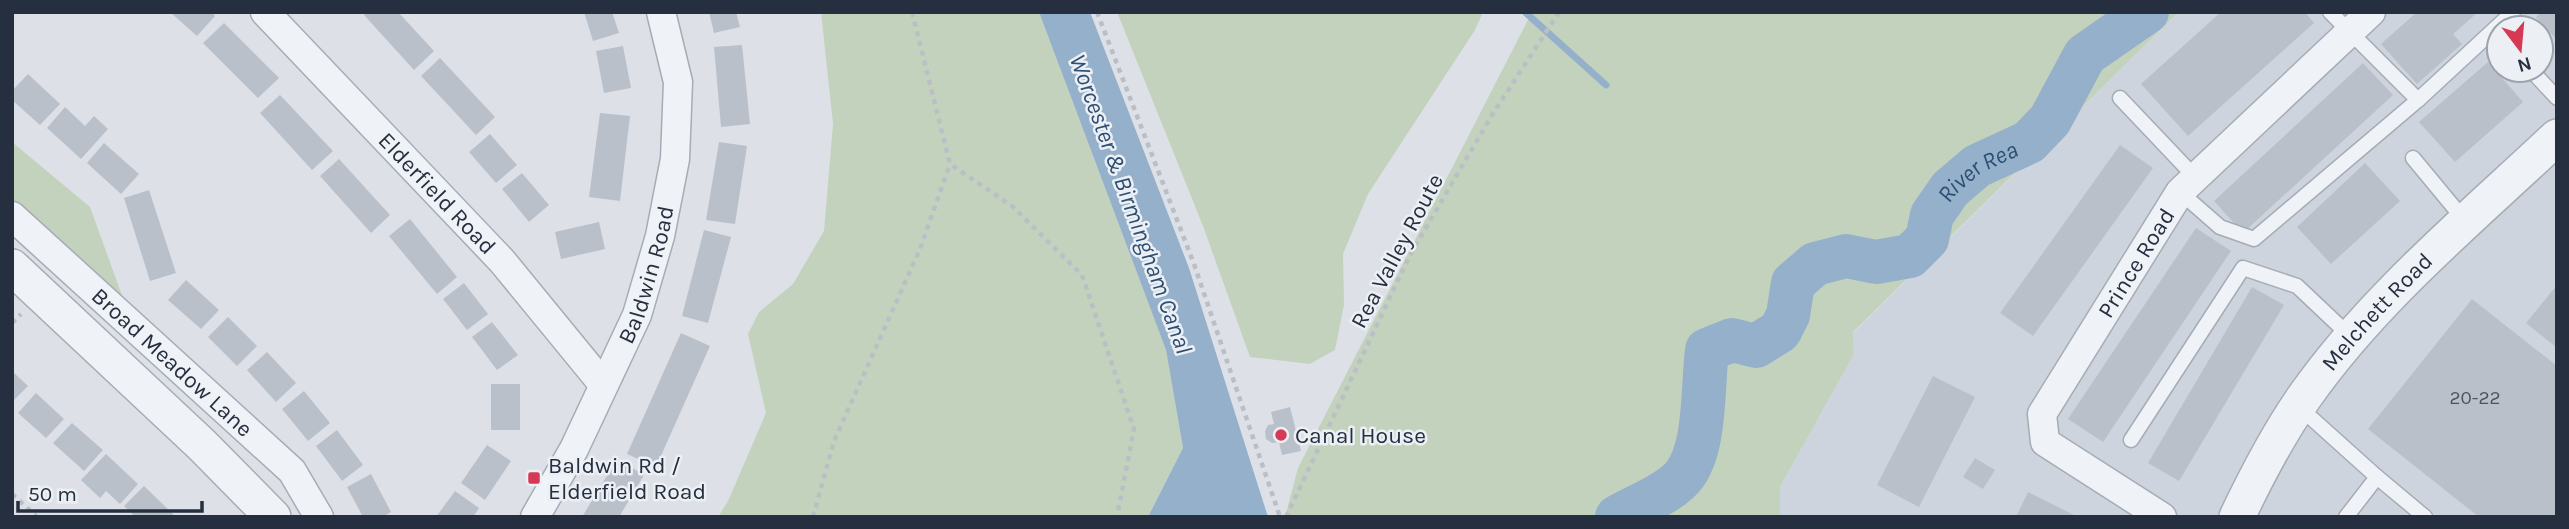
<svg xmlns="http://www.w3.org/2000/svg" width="2569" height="529" viewBox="0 0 2569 529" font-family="Karla,sans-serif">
<rect width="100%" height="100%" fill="#dde1e7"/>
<path fill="#ced4dd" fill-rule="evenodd" d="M2179,12h378v505h-777v-30l74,-133 -1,-21zM2499,28h42v42h-42z"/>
<g fill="#c3d2bd">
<polygon points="821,12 1039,12 1166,350 1183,448 1148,517 718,517 728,501 766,413 748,334 759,312 793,284 824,231 833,124"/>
<polygon points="1117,12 1483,12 1475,30 1368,194 1343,254 1344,305 1335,350 1310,364 1250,357 1203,226"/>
<polygon points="1532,12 2179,12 1853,332 1854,354 1780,487 1780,517 1285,517 1298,468"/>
<polygon points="12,142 90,207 124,301 12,199"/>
</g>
<polygon fill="#95b0ca" points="1039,12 1090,12 1189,268 1268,517 1148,517 1183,448 1166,350"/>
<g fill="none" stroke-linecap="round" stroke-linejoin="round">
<polyline stroke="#95b0ca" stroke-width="7" points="1525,12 1606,85"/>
<path stroke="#95b0ca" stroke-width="44" id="s1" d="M1617,517c19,-11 46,-21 62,-36 28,-26 23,-92 28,-131l25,-10 24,6 24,-15 8,-16 5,-32 22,-19 31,-8 30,6 34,-6 17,-17 5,-24 18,-26 27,-23 52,-24 21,-22 35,-65 62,-43"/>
</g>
<g fill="#bac0ca">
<polygon points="170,12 211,12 215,16 197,36"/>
<polygon points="366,12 398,12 434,51 414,70 364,15"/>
<polygon points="584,12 612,12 619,33 593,41"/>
<polygon points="709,12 736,12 740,27 714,33"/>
<polygon points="2221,12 2305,12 2314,23 2188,136 2141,84"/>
<polygon points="2417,12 2478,12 2453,34 2462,44 2417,84 2381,44"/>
<polygon points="2541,12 2557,12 2557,40 2536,17"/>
<polygon points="224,23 279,78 258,98 203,43"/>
<polygon points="742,45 750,124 721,127 714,47"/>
<polygon points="623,46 631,88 604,93 596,51"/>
<polygon points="440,58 495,117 476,135 421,76"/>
<polygon points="2488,62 2523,102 2455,162 2419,122"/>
<polygon points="2363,63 2393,95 2243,233 2214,201"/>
<polygon points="28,74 60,104 40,125 12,100 12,91"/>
<polygon points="280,95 333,151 312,170 260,113"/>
<polygon points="65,107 85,126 94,116 108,129 81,159 47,128"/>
<polygon points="600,113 630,116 620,201 589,197"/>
<polygon points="490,134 517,165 496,183 469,152"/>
<polygon points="719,142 747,146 735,224 706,220"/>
<polygon points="104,143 139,174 121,194 87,163"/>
<polygon points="2120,145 2153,168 2033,336 2000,313"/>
<polygon points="339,159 390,215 371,233 320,176"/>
<polygon points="2365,163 2400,201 2331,264 2297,227"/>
<polygon points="522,173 549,205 529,222 502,189"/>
<polygon points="149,190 176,273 150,281 124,198"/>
<polygon points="410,219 457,277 437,294 389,236"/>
<polygon points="599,222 605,249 561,259 555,232"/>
<polygon points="2196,228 2231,251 2103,442 2068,419"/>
<polygon points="704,230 731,237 708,323 682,316"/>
<polygon points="186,280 219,310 201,329 168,300"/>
<polygon points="464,283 488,314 467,330 443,299"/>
<polygon points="2557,285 2557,348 2526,323"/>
<polygon points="2252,287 2284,305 2179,481 2148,463"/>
<polygon points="2472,299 2557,366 2557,517 2479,517 2368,429"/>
<polygon points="228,317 257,346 237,366 208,337"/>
<polygon points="492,322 518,355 497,370 472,337"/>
<polygon points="681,333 710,346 656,467 627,454"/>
<polygon points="267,352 296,383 276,402 247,370"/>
<polygon points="12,371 28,386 12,402"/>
<polygon points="1933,376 1975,397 1919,507 1877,485"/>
<rect x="491" y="384" width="29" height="46"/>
<polygon points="304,391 330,423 308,441 282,409"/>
<polygon points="36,393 64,419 46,438 18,413"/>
<polygon points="1290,407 1301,451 1282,455 1279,442 1272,443 1266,439 1265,431 1268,425 1274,424 1271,412"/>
<polygon points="72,423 103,450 84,471 53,443"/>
<polygon points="337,430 363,465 342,481 316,446"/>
<polygon points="487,445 511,461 485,500 461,483"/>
<polygon points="106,454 138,484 120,504 106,491 100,498 81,480"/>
<polygon points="1975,458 1995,470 1983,489 1963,477"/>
<polygon points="617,459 644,475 619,517 582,517"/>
<polygon points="371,474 391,512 383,517 363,517 347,487"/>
<polygon points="144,486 176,517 135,517 124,506"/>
<polygon points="455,491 479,508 473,517 436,517"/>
<polygon points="2028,492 2078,517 2016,517"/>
</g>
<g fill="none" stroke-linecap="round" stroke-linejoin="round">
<g stroke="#a6acb5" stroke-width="17">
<g id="service">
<polyline points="2330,12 2418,100"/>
<polyline points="2531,70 2557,98"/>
<polyline points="2120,98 2194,176"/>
<polyline points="2413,158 2466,222"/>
<polyline points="2180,192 2220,227 2254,239 2418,100 2513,12"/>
<polyline points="2298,406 2377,477 2346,517"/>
<polyline points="2131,440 2243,268 2297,286 2351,337"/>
<polyline points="2377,477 2425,517"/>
</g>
</g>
<g stroke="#a6acb5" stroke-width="31">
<g id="minor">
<path id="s2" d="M265,12l237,249 100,122"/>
<path id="s3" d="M12,216l280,255 27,46"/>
<path id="s4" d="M535,517l39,-68 63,-134 23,-79 15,-77 3,-77 -17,-70"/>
<path id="s5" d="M2162,517l-117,-75 -3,-28 138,-222 191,-180"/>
</g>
</g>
<g stroke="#a6acb5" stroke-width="38">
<g id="tertiary">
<polyline points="12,267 202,445 273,517"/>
<path id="s6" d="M2237,517c20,-42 41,-83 68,-121 69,-98 165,-177 252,-259"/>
</g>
</g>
<g stroke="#babfc6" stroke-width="4.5" stroke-dasharray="5 5" stroke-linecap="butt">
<polyline points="912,12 950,164 1012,206 1082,275 1134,429 1117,517"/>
<polyline points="1097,12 1194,264 1280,517"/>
<polyline points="12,323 21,314"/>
<polyline points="12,494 37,517"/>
<polyline points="813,517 834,441 920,249 950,164"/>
<polyline points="1286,517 1410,255 1492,115 1559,12"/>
</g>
<use href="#service" stroke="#eff2f6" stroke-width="14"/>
<use href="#minor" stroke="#eff2f6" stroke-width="28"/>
<use href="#tertiary" stroke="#eff2f6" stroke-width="35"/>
</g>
<g fill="#d53955" stroke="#ecf0f5" stroke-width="2.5">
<circle cx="1281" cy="435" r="7"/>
<rect x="527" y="471" width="14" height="14" rx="3.5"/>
</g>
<g text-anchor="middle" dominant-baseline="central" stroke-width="5" stroke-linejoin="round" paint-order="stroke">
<g font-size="19" fill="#4a5362">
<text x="2475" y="398">20-22</text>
</g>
<g font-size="23" fill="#252f3f" stroke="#ecf0f5">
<text stroke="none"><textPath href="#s2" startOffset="250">Elderfield Road</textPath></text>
<text transform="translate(1397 251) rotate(-62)">Rea Valley Route</text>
<text stroke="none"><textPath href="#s5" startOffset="345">Prince Road</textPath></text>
<text stroke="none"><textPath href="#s4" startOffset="268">Baldwin Road</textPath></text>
<text stroke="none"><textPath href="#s6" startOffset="250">Melchett Road</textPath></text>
<text stroke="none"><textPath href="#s3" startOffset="217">Broad Meadow Lane</textPath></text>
</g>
<g font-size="23" fill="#252f3f" stroke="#ecf0f5" text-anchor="start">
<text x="1295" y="435">Canal House</text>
<text x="548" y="465">Baldwin Rd /<tspan x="548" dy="26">Elderfield Road</tspan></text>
</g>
<g font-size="24" font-style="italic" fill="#2e4f74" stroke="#ecf0f5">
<text stroke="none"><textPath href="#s1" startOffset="578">River Rea</textPath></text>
<text transform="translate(1131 204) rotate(70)">Worcester &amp; Birmingham Canal</text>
</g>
</g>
<rect width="2569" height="529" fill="none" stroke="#252f3f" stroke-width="28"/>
<g transform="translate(2520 49) rotate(164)"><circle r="33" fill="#ecf0f5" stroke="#9ca3ac" stroke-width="2"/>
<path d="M0-5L12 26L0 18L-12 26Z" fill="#d53955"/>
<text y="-10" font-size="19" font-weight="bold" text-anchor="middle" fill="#252f3f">N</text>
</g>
<path d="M18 501v10h184v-10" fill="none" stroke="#252f3f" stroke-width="3.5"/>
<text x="28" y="501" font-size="21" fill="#252f3f" stroke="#ecf0f5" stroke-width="5" paint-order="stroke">50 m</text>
</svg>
